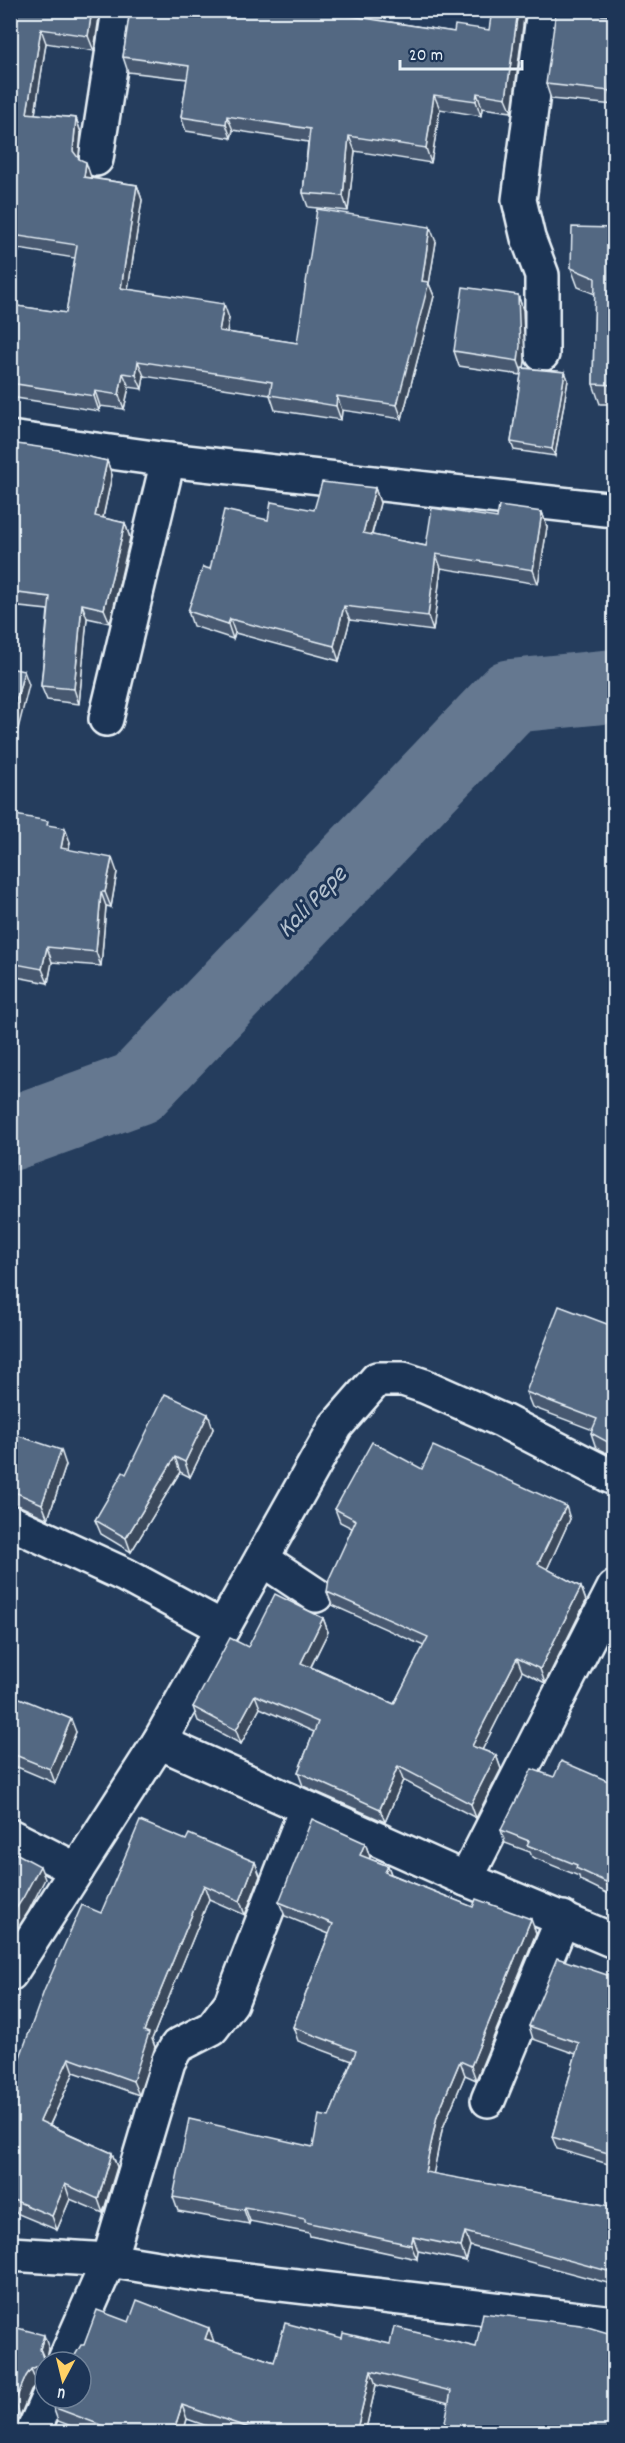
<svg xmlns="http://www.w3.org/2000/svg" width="625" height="2443" viewBox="0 0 625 2443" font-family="Dekko,sans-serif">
<rect width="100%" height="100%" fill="#253d5d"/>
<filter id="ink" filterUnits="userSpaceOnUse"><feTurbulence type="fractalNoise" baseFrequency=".0167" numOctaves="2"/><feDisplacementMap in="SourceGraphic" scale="12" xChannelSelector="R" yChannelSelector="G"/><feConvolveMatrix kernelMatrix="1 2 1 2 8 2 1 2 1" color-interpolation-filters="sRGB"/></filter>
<g filter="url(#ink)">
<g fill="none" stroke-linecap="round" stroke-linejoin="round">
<polyline stroke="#657890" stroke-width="74" points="10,1134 137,1088 511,696 614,686"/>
<g stroke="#e8f1f8" stroke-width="38">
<g id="street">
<polyline points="96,159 119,10"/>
<polyline points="542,354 542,275 528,238 519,200 544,10"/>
<polyline points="10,438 168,460 614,510"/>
<polyline points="106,719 168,460"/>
<polyline points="10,1522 125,1575 223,1628"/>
<polyline points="262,1559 316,1595"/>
<polyline points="159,1742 466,1879 614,1941"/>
<polyline points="10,1836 77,1870"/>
<polyline points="466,1879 614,1588"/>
<polyline points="10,1974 159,1742 336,1426 377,1379 403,1379 424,1386 503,1421 614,1478"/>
<polyline points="488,2100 563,1918"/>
<polyline points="10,2254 109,2260 195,2274 614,2323"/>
<polyline points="64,2362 109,2260 168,2062 177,2046 212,2028 231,2003 306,1809"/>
<polyline points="33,2432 48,2398"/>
</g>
</g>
<use href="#street" stroke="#1d3557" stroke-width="33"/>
</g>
<g fill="#475970" stroke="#e8f1f8" stroke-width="1.5">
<polygon points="10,10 100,10 94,51 46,43 35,114 76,118 81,133 79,159 91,177 91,178 137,185 142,200 128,289 229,318 227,332 297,343 436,242 429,284 434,296 402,419 342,410 341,420 275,410 270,395 144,376 142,389 129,387 124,409 100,406 99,411 10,397 10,305 66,313 75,258 19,249 10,304"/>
<polygon points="130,10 353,10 352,16 454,32 489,30 512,112 482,108 481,116 440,109 431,163 355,151 348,211 308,207 303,193 308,142 233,130 231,138 186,131 181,117 187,79 128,72 123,57"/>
<polygon points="615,17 615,105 551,99 546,84"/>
<polygon points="615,228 615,404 600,404 593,384 595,294 578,287 571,268"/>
<polygon points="518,295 523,310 525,361 524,368 565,372 568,380 555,456 514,450 511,442 521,375 459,366 454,351"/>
<polygon points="10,443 107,461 112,475 103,518 125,523 130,538 110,623 87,618 79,704 47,700 41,686 48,610 10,606"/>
<polygon points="375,488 380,503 372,535 426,546 497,518 542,512 547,527 538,584 441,568 433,631 350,620 339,661 235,633 233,639 193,626 188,611 210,569 268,520 314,510"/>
<polygon points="10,814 49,826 70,842 69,850 117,872 111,907 106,906 101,966 52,962 48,983 11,976"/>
<polygon points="615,1327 615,1457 596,1448 591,1433 593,1430 532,1407 526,1392"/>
<polygon points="208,1414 213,1429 190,1477 180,1472 131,1552 101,1534 95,1520 126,1474"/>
<polygon points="10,1433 66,1465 48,1519 18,1505 10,1505"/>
<polygon points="422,1469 570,1519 547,1569 581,1587 586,1601 545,1683 522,1671 482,1750 496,1755 501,1769 476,1818 403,1780 385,1822 303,1786 298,1772 314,1732 260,1708 241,1744 198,1721 193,1707 248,1647 323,1618 328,1632 311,1667 394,1704 424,1646 332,1605 327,1592 352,1528 340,1522 335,1509"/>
<polygon points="10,1690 12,1695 76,1732 55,1783 10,1764"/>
<polygon points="554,1777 615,1784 615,1888 611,1895 580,1880 579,1876 532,1857 530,1852 505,1843 501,1830"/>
<polygon points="186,1840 255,1862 260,1876 245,1915 209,1899 152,2039 155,2047 139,2095 74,2072 50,2125 112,2153 117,2167 103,2213 70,2199 57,2230 16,2213 13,2205 10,2203 10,2056 19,2060 101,1913"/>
<polygon points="365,1843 370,1857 369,1859 388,1866 391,1874 536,1933 476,2080 465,2075 442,2130 433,2174 615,2207 615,2285 470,2246 466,2261 418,2251 417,2259 310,2236 309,2233 250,2221 249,2224 178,2211 173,2197 313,2147 329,2117 352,2061 298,2041 293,2027 329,1934 285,1916 279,1902"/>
<polygon points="615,1972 615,2166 557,2149 552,2137 576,2054 533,2039 529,2026 613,1977"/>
<polygon points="129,2322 213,2342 274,2362 342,2338 390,2344 476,2347 581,2325 449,2403 376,2385 365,2433 227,2433 187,2419 183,2433 89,2433 58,2421 53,2407 84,2345"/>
<polygon points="10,2326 49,2349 45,2362 45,2380 37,2383 31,2390 20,2416 10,2413"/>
</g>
<g fill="#3a485b" stroke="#e8f1f8" stroke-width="1.5">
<polygon points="92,10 100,10 94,51 88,36"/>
<polygon points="345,10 353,10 350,30 345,15"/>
<polygon points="518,10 525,10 512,112 506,98"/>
<polygon points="615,17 615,102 610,91"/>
<polygon points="41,29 46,43 33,127 27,113"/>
<polygon points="477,93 482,108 481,116 476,101"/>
<polygon points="434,95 440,109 431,163 426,148"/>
<polygon points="227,116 233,130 231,138 226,124"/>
<polygon points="76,118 81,133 78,165 73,151"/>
<polygon points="349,136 355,151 348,211 343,196"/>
<polygon points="86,162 91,177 89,192 84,177"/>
<polygon points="137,185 142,200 126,302 121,288"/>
<polygon points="430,227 436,242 429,284 434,296 402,419 397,405 422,281"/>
<polygon points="13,235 19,249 10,304 10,254"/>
<polygon points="518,295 523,310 525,361 523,375 518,361"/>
<polygon points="224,304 229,318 225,346 219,331"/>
<polygon points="138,361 144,376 142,389 136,375"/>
<polygon points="565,372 568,380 555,456 552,449"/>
<polygon points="123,373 129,387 124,409 119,395"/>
<polygon points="95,391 100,406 99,411 94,396"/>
<polygon points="337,396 342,410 341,420 336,406"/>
<polygon points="107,461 112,475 100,531 95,516"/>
<polygon points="375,488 380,503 368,548 363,533"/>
<polygon points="542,512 547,527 538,584 533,570"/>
<polygon points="125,523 130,538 110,623 104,609"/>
<polygon points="436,554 441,568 433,631 428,616"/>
<polygon points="82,604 87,618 79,704 74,689"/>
<polygon points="344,606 350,620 339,661 334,646"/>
<polygon points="230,619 235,633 233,639 228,624"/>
<polygon points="24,671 29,685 10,761 10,725"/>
<polygon points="65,828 70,842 66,863 61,848"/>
<polygon points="112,858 117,872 111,907 105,892"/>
<polygon points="101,892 106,906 101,966 96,952"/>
<polygon points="47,947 52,962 48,983 42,969"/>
<polygon points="208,1414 213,1429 190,1477 185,1462"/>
<polygon points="61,1450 66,1465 48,1519 42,1504"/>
<polygon points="175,1457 180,1472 131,1552 126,1538"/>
<polygon points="566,1506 570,1519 543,1578 538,1564"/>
<polygon points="581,1587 586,1601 545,1683 540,1669"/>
<polygon points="323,1618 328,1632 306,1676 301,1663"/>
<polygon points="517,1658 522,1671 477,1760 472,1746"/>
<polygon points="255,1695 260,1708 241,1744 236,1730"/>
<polygon points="71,1719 76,1732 55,1783 50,1769"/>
<polygon points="496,1755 501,1769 476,1818 471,1804"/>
<polygon points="398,1766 403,1780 385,1822 380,1809"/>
<polygon points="365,1843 370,1857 365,1869 360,1855"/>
<polygon points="255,1862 260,1876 245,1915 240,1901"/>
<polygon points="40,1866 45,1879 28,1912 12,1937 10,1933 10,1918"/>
<polygon points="388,1866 393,1880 385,1872"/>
<polygon points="612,1870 615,1876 615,1888 611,1895 606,1882"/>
<polygon points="204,1885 209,1899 152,2039 155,2047 139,2095 133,2081 144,2031"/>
<polygon points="531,1919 536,1933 476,2080 471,2066"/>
<polygon points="69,2058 74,2072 45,2135 40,2121"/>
<polygon points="460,2061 465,2075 442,2130 431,2186 425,2172 437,2116"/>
<polygon points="112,2153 117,2167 103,2213 98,2199"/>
<polygon points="65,2184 70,2199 57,2230 52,2216"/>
<polygon points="245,2207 250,2221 249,2224 244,2210"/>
<polygon points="465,2232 470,2246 466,2261 461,2247"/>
<polygon points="413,2237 418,2251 417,2259 411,2245"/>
<polygon points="209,2328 214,2342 205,2339"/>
<polygon points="44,2335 49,2349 46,2362 40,2349"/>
<polygon points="31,2369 37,2383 31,2390 20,2416 15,2401 26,2376"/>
<polygon points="371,2371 376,2385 365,2433 356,2433"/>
<polygon points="182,2405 187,2419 183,2433 173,2433"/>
</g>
<g fill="#536782" stroke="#e8f1f8" stroke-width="1.5">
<polygon points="10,10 92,10 88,36 41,29 27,113 76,118 73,151 79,159 86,162 84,177 137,185 121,288 224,304 219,331 297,343 317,209 430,227 422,281 429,282 397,405 337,396 336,406 270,395 272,382 138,361 136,375 123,373 119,395 95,391 94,396 10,383 10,305 66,313 77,245 13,235 10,254"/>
<polygon points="130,10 345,10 345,15 454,32 455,25 489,30 492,10 518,10 506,98 477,93 476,101 434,95 426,148 349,136 343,196 303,193 310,129 227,116 226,124 181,117 189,66 123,57"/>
<polygon points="556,11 614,16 610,91 546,84"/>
<polygon points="572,227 615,228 615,385 593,384 595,278 571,268"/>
<polygon points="463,287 518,295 520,346 518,361 454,351"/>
<polygon points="522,368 565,372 552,449 511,442"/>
<polygon points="10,443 59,450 107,461 95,516 125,523 104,609 82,604 74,689 41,686 50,597 10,592"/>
<polygon points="322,482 375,488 363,533 426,546 432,508 497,518 499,506 542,512 533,570 436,554 428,616 344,606 334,646 230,619 228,624 188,611 203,567 210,569 224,510 268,520 271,502 314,510"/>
<polygon points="10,668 24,671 10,725"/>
<polygon points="10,814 48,821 47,825 65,828 61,848 112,858 105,892 101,892 96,952 47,947 42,969 10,963"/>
<polygon points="559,1306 615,1327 615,1353 613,1357 615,1358 615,1446 591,1433 597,1419 526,1392"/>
<polygon points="165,1394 208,1414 185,1462 175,1457 126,1538 95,1520 123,1472 126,1474"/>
<polygon points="10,1433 61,1450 42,1504 10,1490"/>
<polygon points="372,1442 422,1469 433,1446 566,1506 538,1564 581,1587 540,1669 517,1658 472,1746 496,1755 471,1804 398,1766 380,1809 298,1772 318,1722 255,1695 236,1730 193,1707 230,1638 248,1647 275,1594 323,1618 301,1663 394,1704 428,1637 327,1592 329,1579 356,1520 335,1509"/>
<polygon points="10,1694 71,1719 50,1769 10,1753"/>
<polygon points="561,1761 615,1784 615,1871 612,1870 606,1882 576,1868 577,1865 527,1845 529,1841 501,1830 532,1769 554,1777"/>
<polygon points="312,1819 365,1843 360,1855 388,1866 385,1872 473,1907 476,1899 531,1919 471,2066 460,2061 437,2116 425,2172 615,2207 615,2273 465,2232 461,2247 413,2237 411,2245 305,2222 305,2219 245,2207 244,2210 173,2197 189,2119 313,2147 319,2115 329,2117 356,2051 293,2027 333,1924 279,1902"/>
<polygon points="140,1821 186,1840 189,1834 255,1862 240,1901 204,1885 144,2031 149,2033 133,2081 69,2058 40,2121 112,2153 98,2199 65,2184 52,2216 11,2199 14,2193 10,2191 10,2056 19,2060 44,1991 82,1905 101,1913"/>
<polygon points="10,1850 40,1866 23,1898 10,1918"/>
<polygon points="557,1958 613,1977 615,1972 615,2155 552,2137 579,2043 529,2026"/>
<polygon points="137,2300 209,2328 205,2339 274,2362 285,2323 342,2338 343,2333 390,2344 394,2327 476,2347 483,2313 581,2325 615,2335 615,2433 443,2433 451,2391 371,2371 356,2433 257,2433 255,2430 182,2405 173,2433 122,2433 53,2407 56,2398 81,2398 81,2362 71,2362 81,2345 84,2345 97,2310 129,2322"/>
<polygon points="10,2326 44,2335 40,2349 43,2358 48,2362 45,2362 45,2366 40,2365 31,2369 26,2376 15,2401 10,2400"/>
</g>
</g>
<g text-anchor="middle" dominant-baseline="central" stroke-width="6" stroke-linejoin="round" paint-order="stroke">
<g font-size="26" font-style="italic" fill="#b4c1ce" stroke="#1d3557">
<text transform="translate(313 903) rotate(-46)">Kali Pepe</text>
</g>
</g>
<rect width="625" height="2443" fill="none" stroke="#1d3557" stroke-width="36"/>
<rect x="18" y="18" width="589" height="2407" fill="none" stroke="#e8f1f8" stroke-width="2" filter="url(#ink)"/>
<g transform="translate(63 2380) rotate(187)"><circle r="28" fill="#1d3557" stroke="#6e8097" stroke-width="1.5"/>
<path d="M0-4.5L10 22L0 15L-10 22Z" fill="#ffd166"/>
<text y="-9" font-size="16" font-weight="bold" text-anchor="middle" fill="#e8f1f8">U</text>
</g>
<path d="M400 60v9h122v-9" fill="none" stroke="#e8f1f8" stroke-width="3"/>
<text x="409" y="60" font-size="18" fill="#e8f1f8" stroke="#1d3557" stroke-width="4.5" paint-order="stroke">20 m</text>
</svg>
